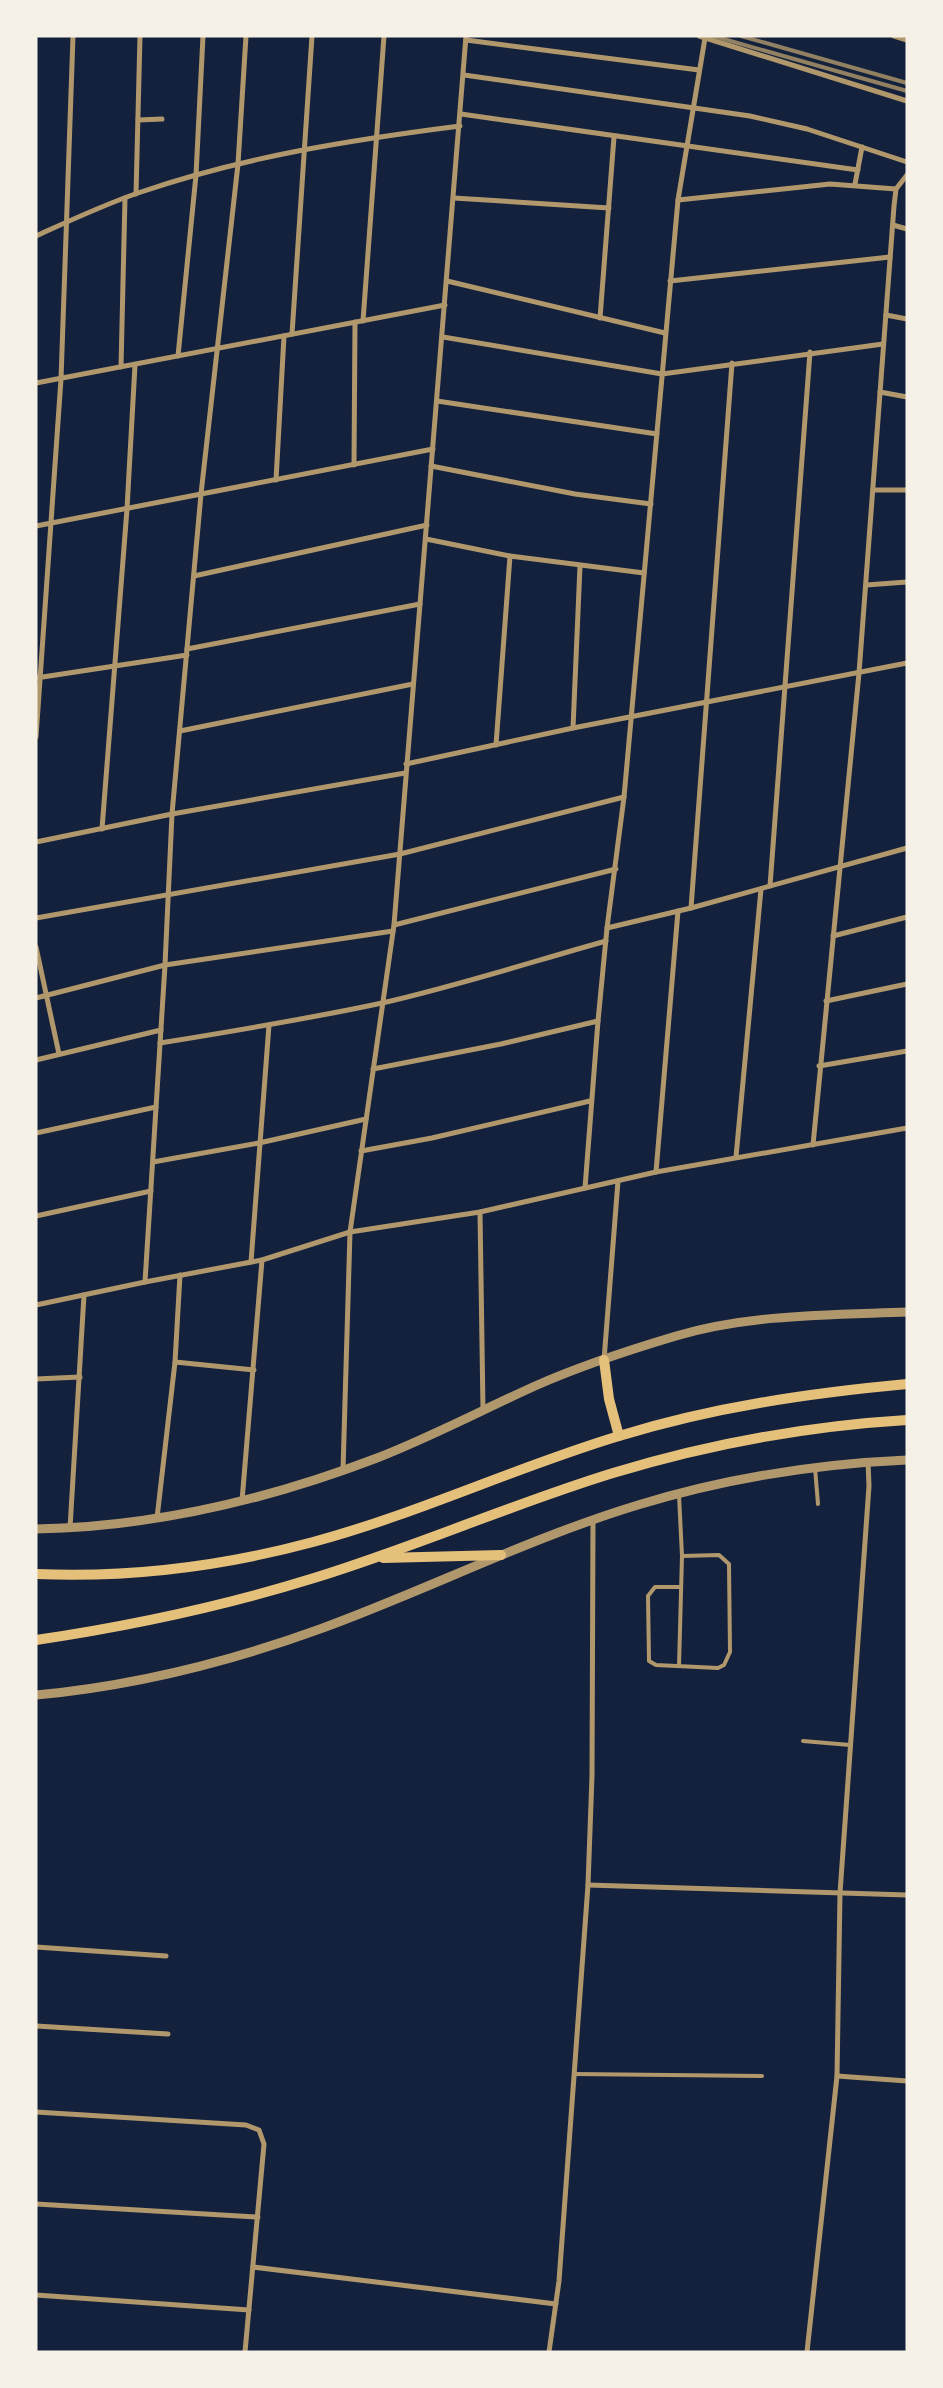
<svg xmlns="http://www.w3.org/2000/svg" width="943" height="2388" viewBox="0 0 943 2388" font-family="'Noto Serif',serif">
<rect width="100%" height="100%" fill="#14213d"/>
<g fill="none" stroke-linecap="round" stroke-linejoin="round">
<g stroke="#b1986c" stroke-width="4">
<polyline points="815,1468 818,1504"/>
<polyline points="681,1587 655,1587 648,1596 649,1661 656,1665 718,1668 724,1665 730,1652 729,1564 719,1555 682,1556"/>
<polyline points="679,1666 682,1556 679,1495"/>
<polyline points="803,1741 850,1745"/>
<polyline points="574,2074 762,2076"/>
</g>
<g stroke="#b1986c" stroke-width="5">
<polyline points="699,36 907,101"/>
<polyline points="894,36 907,40"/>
<polyline points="466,40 699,70"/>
<polyline points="464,75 750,116 807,129 907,162"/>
<polyline points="461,114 858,170"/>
<polyline points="138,120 162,119"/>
<polyline points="855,184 862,147"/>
<polyline points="136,194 140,36"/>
<polyline points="454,198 609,208"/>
<polyline points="678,200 830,184 896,189"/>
<polyline points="893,225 907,229"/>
<path d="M36,236c33,-15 67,-31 102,-43 104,-36 212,-53 322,-67"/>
<polyline points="447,281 665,333"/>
<polyline points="670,281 890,257"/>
<polyline points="886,315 907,319"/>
<polyline points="600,318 614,137"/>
<polyline points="363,321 384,36"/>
<polyline points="292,334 312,36"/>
<polyline points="443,337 662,374 883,344"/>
<polyline points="178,356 196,175 203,36"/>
<polyline points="121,367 125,198"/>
<polyline points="36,383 445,305"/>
<polyline points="880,392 907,397"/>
<polyline points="437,401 657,434"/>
<polyline points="354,465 355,322"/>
<polyline points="431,466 575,494 651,504"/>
<polyline points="276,480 284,336"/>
<polyline points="873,490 907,490"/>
<polyline points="36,526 433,449"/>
<polyline points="426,539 510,556 644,573"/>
<polyline points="194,576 427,525"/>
<polyline points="866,585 907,582"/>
<polyline points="187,649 420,604"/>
<polyline points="36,678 187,655"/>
<polyline points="573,728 580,566"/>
<polyline points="180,731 413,684"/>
<polyline points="36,737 61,379 73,36"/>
<polyline points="496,745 510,556"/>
<polyline points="406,764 573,728 907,663"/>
<polyline points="102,829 127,509 135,365"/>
<polyline points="36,842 172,814 405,773"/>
<polyline points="770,886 810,352"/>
<polyline points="691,908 732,363"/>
<polyline points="36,918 400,854 624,797"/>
<polyline points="394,925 616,869"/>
<polyline points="607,928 691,908 907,848"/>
<polyline points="833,936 907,917"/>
<polyline points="36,947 59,1054"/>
<polyline points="36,998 165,965 393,931"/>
<polyline points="826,1001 907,984"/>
<path d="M160,1043c74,-12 148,-24 222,-40 75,-17 149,-41 224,-62"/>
<polyline points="36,1060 161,1030"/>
<polyline points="819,1066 907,1051"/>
<polyline points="373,1069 501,1044 598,1021"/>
<polyline points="36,1133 156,1107"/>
<polyline points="813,1145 859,673 894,206 896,189 907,175"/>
<polyline points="361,1151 432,1138 590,1101"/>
<polyline points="736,1157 761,889"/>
<polyline points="153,1162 259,1143 366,1119"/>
<polyline points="656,1172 678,911"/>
<polyline points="585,1188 598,1021 607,928 624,797 678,200 705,38"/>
<polyline points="480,1212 483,1410"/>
<polyline points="36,1216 151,1191"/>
<polyline points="251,1262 269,1025"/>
<polyline points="145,1282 165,965 172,814 201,494 238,164 246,36"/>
<polyline points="36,1305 145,1282 262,1260 350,1232 480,1212 656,1172 907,1128"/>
<polyline points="604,1360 618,1181"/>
<polyline points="175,1362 254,1370"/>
<polyline points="36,1379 80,1377"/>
<polyline points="343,1470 350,1232 394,925 466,36"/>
<polyline points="242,1501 262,1260"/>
<polyline points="157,1518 175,1362 180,1275"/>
<polyline points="70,1528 84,1295"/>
<polyline points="588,1885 907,1895"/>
<polyline points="36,1947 166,1956"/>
<polyline points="36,2026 168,2034"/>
<polyline points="837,2076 907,2081"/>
<polyline points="36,2112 246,2125 259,2130 264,2144 245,2352"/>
<polyline points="36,2204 258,2217"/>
<polyline points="253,2267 556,2304"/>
<polyline points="36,2295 249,2310"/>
<polyline points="549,2352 559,2281 588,1885 592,1776 593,1520"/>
<polyline points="807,2352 837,2076 840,1893 869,1486 868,1461"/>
</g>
<g stroke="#b1986c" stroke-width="9">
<path d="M36,1529c118,-2 231,-29 341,-71 54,-21 105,-48 158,-72 45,-20 94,-36 141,-50 74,-22 155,-21 231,-24"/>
<path d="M36,1695c97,-9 193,-33 284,-66 107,-39 209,-91 318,-124 88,-27 177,-41 269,-45"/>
</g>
<g stroke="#e5c07b" stroke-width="10">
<polyline points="604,1360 609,1399 619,1436"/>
<polyline points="383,1558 501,1555"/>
<path d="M36,1574c92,4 188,-8 277,-32 104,-28 203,-75 306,-106 94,-29 191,-43 288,-52"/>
<path d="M36,1640c94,-14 188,-34 278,-62 101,-31 198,-74 299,-105 96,-29 194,-47 294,-53"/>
</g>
<g stroke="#918062" stroke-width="4">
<polyline points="713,36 907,91"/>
<polyline points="741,36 907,83"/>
</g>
</g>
<rect width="943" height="2388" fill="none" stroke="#f6f1e7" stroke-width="75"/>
</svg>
